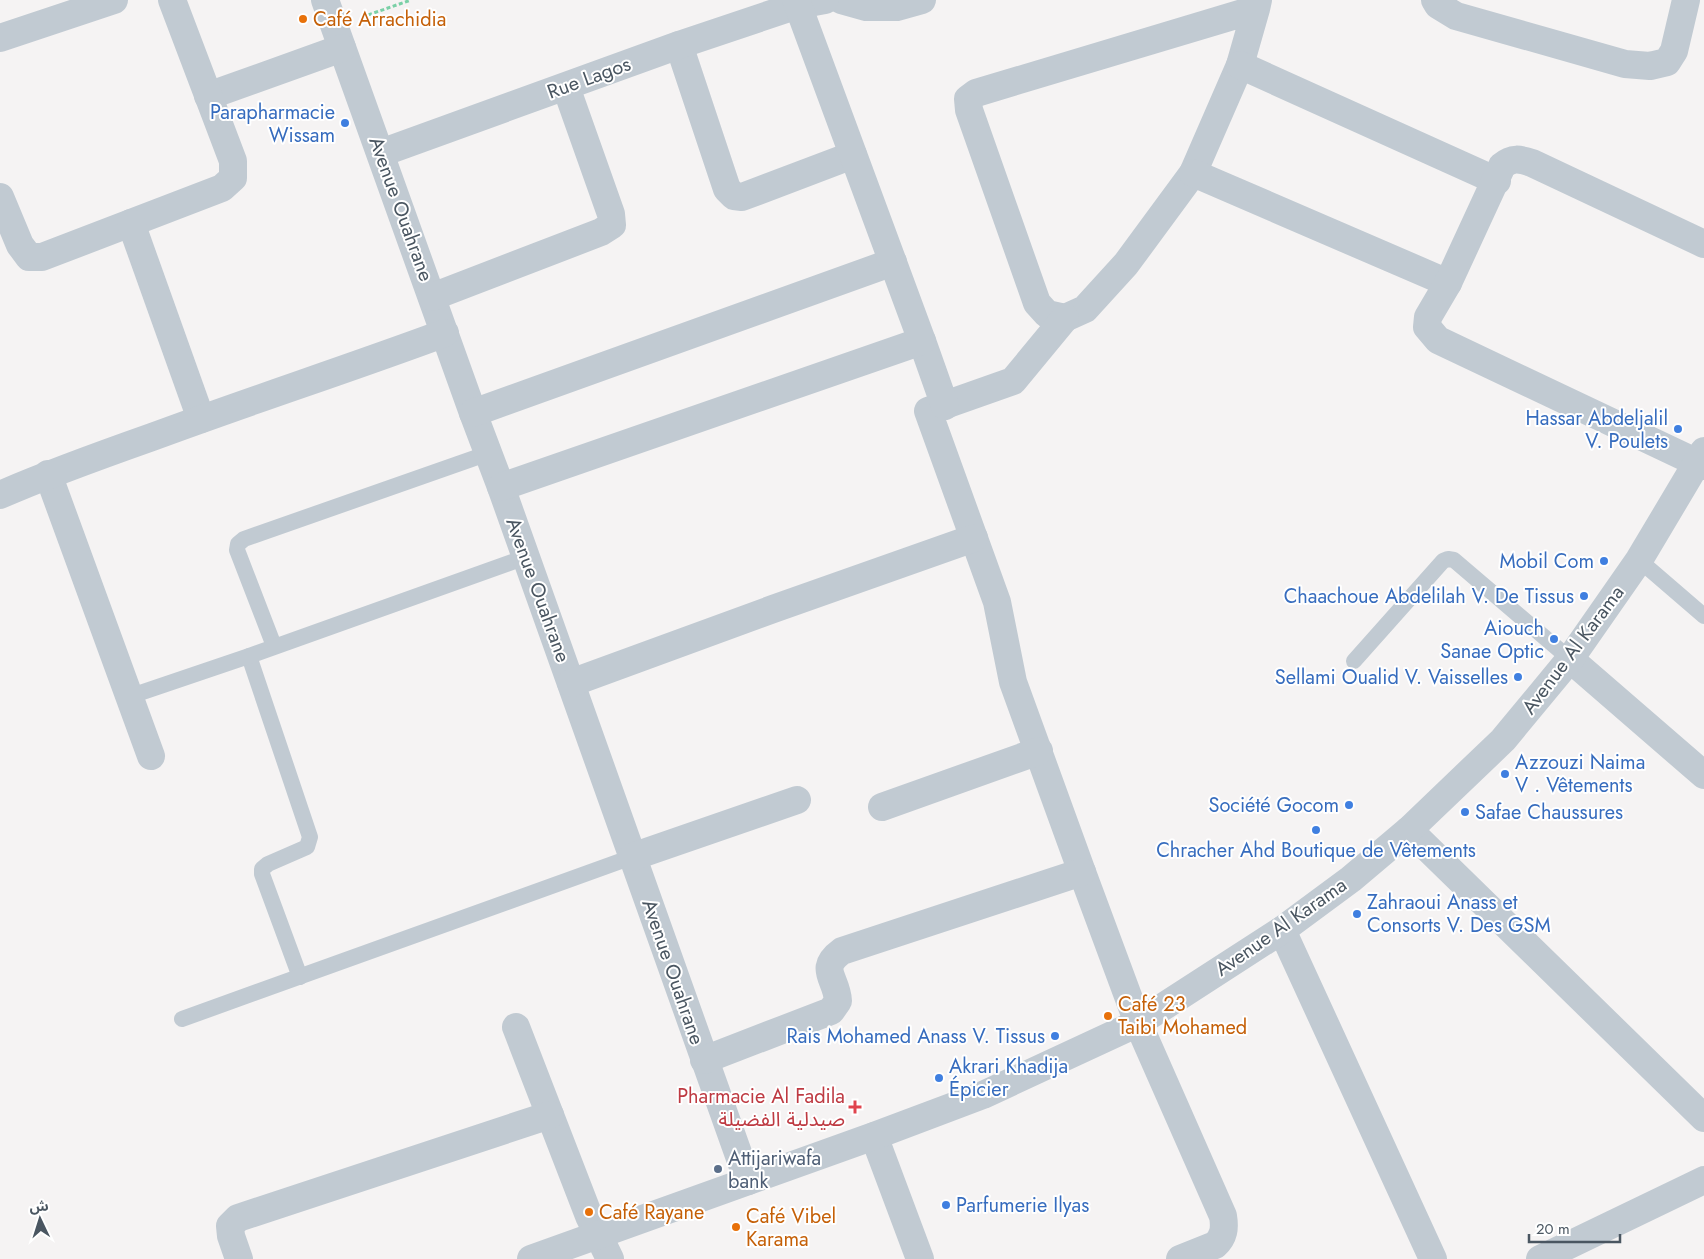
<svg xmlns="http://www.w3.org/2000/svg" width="1704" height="1259" viewBox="0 0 1704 1259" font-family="Jost,'Noto Sans Arabic',sans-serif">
<rect width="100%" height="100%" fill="#f5f3f3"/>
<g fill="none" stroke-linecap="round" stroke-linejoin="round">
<polyline stroke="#7ad0a6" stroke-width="3" stroke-dasharray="4 2.5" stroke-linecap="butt" points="362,17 411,0"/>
<g stroke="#c1cad2" stroke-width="16">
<polyline points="1639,560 1704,616"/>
<polyline points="274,646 237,550 238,544 244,539 489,453"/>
<polyline points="249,656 310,837 307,847 268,864 262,869 262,874 300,977"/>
<polyline points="1354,661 1443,561 1448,559 1454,560 1570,659"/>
<polyline points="131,696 249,656 526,557"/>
<polyline points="182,1019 632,857"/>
</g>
<g stroke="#c1cad2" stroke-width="28">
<polyline points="325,0 473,413 501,487 748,1181"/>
<polyline points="841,0 866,7 897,7 922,0"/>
<polyline points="1435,0 1438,5 1456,16 1625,64 1650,66 1667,62 1674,51 1686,0"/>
<polyline points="1256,9 976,93 968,99 969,110 1037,303 1047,314 1065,318 1085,309 1126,264 1193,173 1240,65 1256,9 1258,0"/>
<polyline points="0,38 114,0"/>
<polyline points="679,45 727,189 734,196 742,197 853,155"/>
<polyline points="1240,65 1497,181"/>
<polyline points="208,96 342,48"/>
<polyline points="381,153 679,45 798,5 825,0"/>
<polyline points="1193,173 1448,283"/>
<polyline points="0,197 20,245 29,257 42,257 222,188 233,178 233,161 172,0"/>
<polyline points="131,223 201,419"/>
<path d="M1704,244l-172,-81c-12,-4 -20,-6 -30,3l-54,117 -20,34 -1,10 11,13 266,126"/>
<polyline points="432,297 601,232 612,225 611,214 566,87"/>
<path d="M1065,318l-52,63 -85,30 69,191 16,80 69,190 56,151 85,193c2,12 1,21 -8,29l-35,14"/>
<polyline points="922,341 945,406"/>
<polyline points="473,413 893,262"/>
<polyline points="48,474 151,756"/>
<polyline points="501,487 922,341 796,0"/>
<path d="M0,495c50,-22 101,-40 152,-58 97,-36 196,-68 293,-104"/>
<polyline points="1570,659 1704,775"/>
<polyline points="571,683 773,609 974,538"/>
<polyline points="882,807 1039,751"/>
<polyline points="1409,830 1704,1118"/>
<polyline points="632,857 797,800"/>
<polyline points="1282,930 1433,1259"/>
<polyline points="516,1027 589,1216 610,1259"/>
<path d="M704,1060l127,-49 7,-10c-1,-23 -21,-32 4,-50l240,-79"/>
<polyline points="874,1136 920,1259"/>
<polyline points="239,1259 231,1236 230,1226 238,1218 550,1115"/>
<polyline points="531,1259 874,1136 983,1095 1138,1023 1282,930 1351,879 1409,830 1503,740 1570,659 1639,560 1704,451"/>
<polyline points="1540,1259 1704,1180"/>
</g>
</g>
<g fill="#e8710a" stroke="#fff" stroke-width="2">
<circle cx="303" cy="19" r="5"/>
<circle cx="1108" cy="1016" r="5"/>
<circle cx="589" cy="1212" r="5"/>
<circle cx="736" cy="1227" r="5"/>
</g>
<g fill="#3f7fe0" stroke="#fff" stroke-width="2">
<circle cx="345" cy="123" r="5"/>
<circle cx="1678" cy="429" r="5"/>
<circle cx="1604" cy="561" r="5"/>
<circle cx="1584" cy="596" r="5"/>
<circle cx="1554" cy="639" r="5"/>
<circle cx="1518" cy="677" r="5"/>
<circle cx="1505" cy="774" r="5"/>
<circle cx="1349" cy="805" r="5"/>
<circle cx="1465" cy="812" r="5"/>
<circle cx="1316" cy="830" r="5"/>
<circle cx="1357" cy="914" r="5"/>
<circle cx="1055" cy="1036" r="5"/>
<circle cx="939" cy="1078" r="5"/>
<circle cx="946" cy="1205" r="5"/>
</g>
<path fill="#e0444e" stroke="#fff" stroke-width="2" d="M852.5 1099.5h5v5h5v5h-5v5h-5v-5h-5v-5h5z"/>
<circle fill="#5c6f8a" stroke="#fff" stroke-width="2" cx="718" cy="1169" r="5"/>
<g text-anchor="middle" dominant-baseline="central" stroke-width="4" stroke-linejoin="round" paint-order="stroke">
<g font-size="20" fill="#c56008" stroke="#fff" text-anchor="start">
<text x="313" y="19">Café Arrachidia</text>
<text x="1118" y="1004">Café 23<tspan x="1118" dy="23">Taibi Mohamed</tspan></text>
<text x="599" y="1212">Café Rayane</text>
<text x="746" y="1216">Café Vibel<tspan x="746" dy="23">Karama</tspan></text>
</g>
<g font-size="20" fill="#4a5661" stroke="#fff">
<text transform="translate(589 78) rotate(-20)">Rue Lagos</text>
<text transform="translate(401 209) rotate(70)">Avenue Ouahrane</text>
<text transform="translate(538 590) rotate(70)">Avenue Ouahrane</text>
<text transform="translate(1573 650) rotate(-53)">Avenue Al Karama</text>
<text transform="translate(1281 927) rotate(-35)">Avenue Al Karama</text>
<text transform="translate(673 972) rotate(71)">Avenue Ouahrane</text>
</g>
<g font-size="20" fill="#366cbe" stroke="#fff" text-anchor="end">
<text x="335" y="112">Parapharmacie<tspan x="335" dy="23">Wissam</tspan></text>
<text x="1668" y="418">Hassar Abdeljalil<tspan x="1668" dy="23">V. Poulets</tspan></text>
<text x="1594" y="561">Mobil Com</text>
<text x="1574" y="596">Chaachoue Abdelilah V. De Tissus</text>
<text x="1544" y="628">Aiouch<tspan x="1544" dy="23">Sanae Optic</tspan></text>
<text x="1508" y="677">Sellami Oualid V. Vaisselles</text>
<text x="1515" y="762" text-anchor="start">Azzouzi Naima<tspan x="1515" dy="23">V . Vêtements</tspan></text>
<text x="1339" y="805">Société Gocom</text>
<text x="1475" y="812" text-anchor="start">Safae Chaussures</text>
<text x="1316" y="850" text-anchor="middle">Chracher Ahd Boutique de Vêtements</text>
<text x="1367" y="902" text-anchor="start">Zahraoui Anass et<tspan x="1367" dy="23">Consorts V. Des GSM</tspan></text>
<text x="1045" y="1036">Rais Mohamed Anass V. Tissus</text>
<text x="949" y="1066" text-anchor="start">Akrari Khadija<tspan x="949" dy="23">Épicier</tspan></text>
<text x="956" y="1205" text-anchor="start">Parfumerie Ilyas</text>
</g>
<g font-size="20" fill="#be3a42" stroke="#fff" text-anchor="end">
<text x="845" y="1096">Pharmacie Al Fadila<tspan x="845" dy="23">صيدلية الفضيلة</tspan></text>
</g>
<g font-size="20" fill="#4e5e75" stroke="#fff" text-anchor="start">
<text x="728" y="1158">Attijariwafa<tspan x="728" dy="23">bank</tspan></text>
</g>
</g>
<g transform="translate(40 1219) rotate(356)" stroke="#ffffff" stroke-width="4" paint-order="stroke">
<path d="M0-4L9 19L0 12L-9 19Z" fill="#4a5661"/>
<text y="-8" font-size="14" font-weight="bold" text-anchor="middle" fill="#4a5661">ش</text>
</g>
<path d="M1529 1234v8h91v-8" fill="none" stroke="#4a5661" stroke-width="2.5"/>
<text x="1536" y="1234" font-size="15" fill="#4a5661" stroke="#ffffff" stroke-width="4" paint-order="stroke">20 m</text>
</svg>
